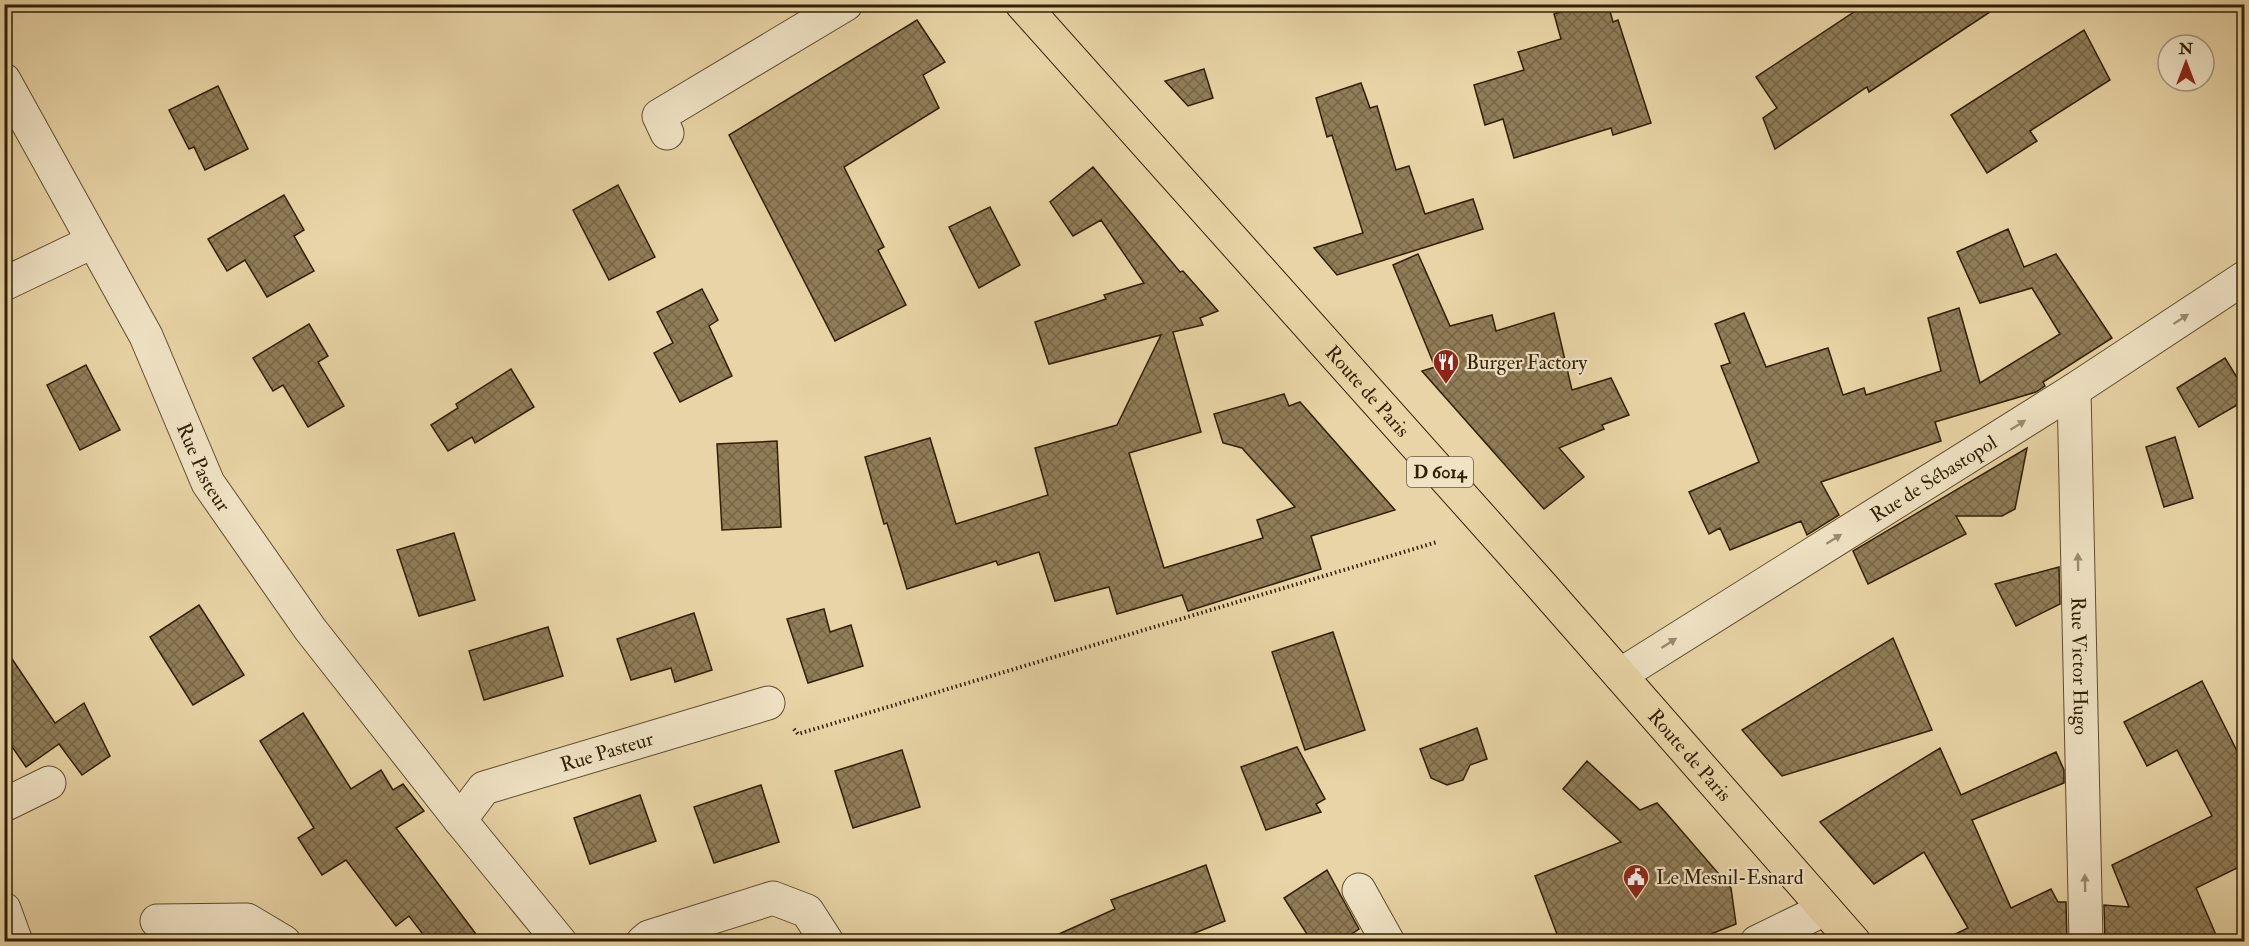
<svg xmlns="http://www.w3.org/2000/svg" width="2249" height="946" viewBox="0 0 2249 946" font-family="'IM FELL Double Pica',serif">
<defs>
<pattern id="building-cross-hatch" width="8" height="8" patternUnits="userSpaceOnUse" patternTransform="scale(1.5)"><rect width="8" height="8" fill="#907d58"/><path d="M0 0l8 8M0 8l8-8" fill="none" stroke="#766647"/></pattern>
</defs>
<rect width="100%" height="100%" fill="#e8d4a6"/>
<filter id="stains"><feTurbulence type="fractalNoise" baseFrequency=".00333" numOctaves="4"/><feColorMatrix values="0 0 0 0 .2 0 0 0 0 .09 0 0 0 0 .02 0 0 0 .5 -.17"/></filter>
<radialGradient id="worn" r=".72"><stop offset=".6" stop-color="#630" stop-opacity="0"/><stop offset="1" stop-color="#630" stop-opacity=".3"/></radialGradient>
<g fill="url(#building-cross-hatch)" stroke="#311f04" stroke-width="1.5">
<polygon points="1585,4 1608,4 1613,22 1618,20 1651,123 1613,135 1611,128 1514,158 1503,119 1485,125 1474,85 1524,70 1518,52 1561,39 1554,14"/>
<polygon points="1866,4 2002,4 1869,92 1867,87 1775,149 1763,118 1777,108 1756,77"/>
<polygon points="917,20 945,62 923,75 939,108 844,167 884,247 878,250 906,305 835,341 729,135"/>
<polygon points="2084,30 2110,80 2030,131 2037,141 1987,173 1951,115"/>
<polygon points="1204,69 1213,98 1188,106 1165,81"/>
<polygon points="1361,83 1370,108 1377,106 1396,170 1409,166 1425,214 1473,199 1483,229 1337,275 1314,248 1363,233 1332,135 1327,137 1316,98"/>
<polygon points="218,86 248,149 205,170 194,147 189,149 169,110"/>
<polygon points="1093,167 1180,272 1183,271 1218,311 1200,318 1203,325 1173,332 1201,432 1129,453 1164,568 1263,538 1257,520 1295,507 1242,448 1223,443 1214,414 1284,394 1289,406 1300,402 1395,510 1311,536 1321,569 1188,611 1182,595 1117,614 1109,587 1055,601 1039,552 998,565 996,561 907,589 887,523 884,524 865,457 930,438 956,524 1048,495 1035,448 1117,425 1161,335 1049,364 1035,322 1106,299 1104,295 1144,283 1101,220 1073,236 1050,202"/>
<polygon points="618,185 655,257 609,280 573,210"/>
<polygon points="284,195 304,230 294,236 314,271 267,297 245,260 227,271 208,239"/>
<polygon points="990,207 1020,265 979,288 949,227"/>
<polygon points="2008,229 2024,267 2056,254 2112,338 2043,382 2045,386 2036,392 1935,422 1941,441 1821,482 1839,515 1807,535 1801,521 1730,550 1720,528 1709,534 1689,492 1759,462 1721,366 1730,363 1715,324 1744,313 1766,367 1828,348 1843,395 1864,388 1866,395 1941,371 1928,318 1959,308 1980,383 2060,334 2032,288 1980,303 1957,252"/>
<polygon points="1418,254 1450,326 1492,315 1496,331 1554,313 1572,390 1611,378 1629,415 1602,425 1604,429 1559,448 1584,477 1544,509 1422,371 1435,367 1393,265"/>
<polygon points="702,289 718,320 709,326 732,376 680,402 654,353 673,343 657,312"/>
<polygon points="309,324 328,356 318,362 344,406 308,427 283,385 273,391 253,358"/>
<polygon points="2225,358 2244,389 2244,401 2199,427 2177,388"/>
<polygon points="86,365 120,430 80,450 47,385"/>
<polygon points="511,369 534,407 475,443 472,437 448,451 431,425 458,408 456,404"/>
<polygon points="2175,437 2193,498 2164,507 2146,447"/>
<polygon points="777,441 781,527 722,530 717,444"/>
<polygon points="2027,448 2015,509 2002,516 1956,516 1966,534 1868,584 1853,551"/>
<polygon points="454,533 475,600 419,616 397,550"/>
<polygon points="2059,567 2060,604 2016,626 1995,584"/>
<polygon points="199,605 244,675 193,705 150,637"/>
<polygon points="824,609 830,632 851,625 863,666 808,683 787,619"/>
<polygon points="694,613 712,670 675,682 671,668 631,680 617,639"/>
<polygon points="548,627 563,676 484,700 469,651"/>
<polygon points="1333,632 1365,730 1305,750 1272,652"/>
<polygon points="1893,638 1932,730 1782,776 1742,730"/>
<polygon points="4,647 55,723 84,703 110,756 82,775 59,744 26,767 4,735"/>
<polygon points="2202,681 2244,765 2244,878 2239,867 2196,888 2219,942 2105,942 2104,905 2129,907 2112,865 2212,816 2177,750 2147,766 2124,722"/>
<polygon points="303,713 351,789 381,770 393,790 403,784 424,811 396,828 482,942 429,942 409,916 396,926 346,860 322,875 298,838 314,828 260,741"/>
<polygon points="1477,728 1487,759 1470,765 1463,780 1447,785 1431,778 1420,749"/>
<polygon points="1297,747 1325,799 1316,804 1321,812 1266,830 1241,767"/>
<polygon points="1940,748 1961,795 2056,752 2064,770 2064,783 1972,820 2011,908 2051,889 2058,902 2066,902 2067,942 1939,942 1968,928 1924,852 1874,884 1820,822"/>
<polygon points="902,750 920,807 853,828 835,771"/>
<polygon points="1587,761 1640,810 1657,803 1667,814 1731,888 1736,924 1691,942 1560,942 1535,876 1621,842 1563,789"/>
<polygon points="761,785 779,842 714,863 694,807"/>
<polygon points="640,795 656,841 590,864 574,818"/>
<polygon points="1206,865 1225,921 1172,942 1041,942 1115,909 1111,900"/>
<polygon points="1327,870 1359,929 1340,942 1312,942 1284,898"/>
</g>
<g fill="none" stroke-linecap="round" stroke-linejoin="round">
<g stroke="#5f4c2c" stroke-width="35">
<g id="minor">
<path id="s1" d="M4,80l142,256 62,147 102,146 150,191 100,122"/>
<polyline points="667,133 659,116 846,4"/>
<polyline points="4,284 92,242"/>
<path id="s2" d="M2074,390l12,552"/>
<path id="s3" d="M1620,675l454,-285 170,-112"/>
<polyline points="4,805 49,783"/>
<path id="s4" d="M460,820l24,-32 284,-85"/>
<polyline points="1359,890 1388,942"/>
<polyline points="4,909 16,942"/>
<polyline points="157,921 247,920 284,942"/>
<polyline points="643,942 649,937 773,898 807,911 827,942"/>
<polyline points="1757,942 1825,909"/>
</g>
</g>
<g stroke="#311f04" stroke-width="35">
<g id="major">
<path id="s5" d="M1022,4l519,581 313,357"/>
</g>
</g>
<polyline stroke="#311f04" stroke-width="4" stroke-dasharray="1.5 3" stroke-linecap="butt" points="794,729 798,734 1437,542"/>
<use href="#minor" stroke="#f0e3c5" stroke-width="33"/>
<use href="#major" stroke="#e8d4a6" stroke-width="33"/>
</g>
<defs><path id="oneway-solid" d="M-6-.8H1V-3.2L6.5 0L1 3.2V.8H-6Z" transform="scale(1.5)"/></defs>
<g fill="#9a8b6e">
<use href="#oneway-solid" transform="translate(2181 319) rotate(-33)"/>
<use href="#oneway-solid" transform="translate(2018 425) rotate(-32)"/>
<use href="#oneway-solid" transform="translate(1834 539) rotate(-32)"/>
<use href="#oneway-solid" transform="translate(2078 562) rotate(-91)"/>
<use href="#oneway-solid" transform="translate(1669 643) rotate(-33)"/>
<use href="#oneway-solid" transform="translate(2085 883) rotate(-91)"/>
</g>
<defs>
<g id="restaurant-pin" transform="scale(1.35)"><path d="M0 17L-7.5 6A9.5 9.5 0 1 1 7.5 6Z" fill="#8f2418" stroke="#f0e3c5"/><path d="M-5-6h1v4h1v-4h1v4h1v-4h1v5L-1.5 .5V6h-2V.5L-5-1ZM5-6V6H3V1.5H1.5Q1.5-4 5-6Z" fill="#fff"/></g>
<g id="civic-pin" transform="scale(1.35)"><path d="M0 17L-7.5 6A9.5 9.5 0 1 1 7.5 6Z" fill="#8f2418" stroke="#f0e3c5"/><path d="M-.6-6.5H3V-4.5H.6V-3L4-1V1h2V6H-6V1h2V-1L-.6-3ZM-1.2 2.5V6h2.4V2.5Z" fill="#fff"/></g>
</defs>
<g fill-rule="evenodd">
<use href="#restaurant-pin" x="1446" y="362"/>
<use href="#civic-pin" x="1636" y="877"/>
</g>
<g text-anchor="middle" dominant-baseline="central" stroke-width="4.5" stroke-linejoin="round" paint-order="stroke">
<rect fill="#f0e3c5" stroke="#6a5a3e" stroke-width="1.5" x="1407" y="457" width="66" height="30" rx="4.5"/>
<g font-size="18" font-weight="bold" fill="#311f04">
<text x="1440" y="472">D 6014</text>
</g>
<g font-size="20" fill="#311f04" stroke="#f0e3c5" text-anchor="start">
<text x="1466" y="362">Burger Factory</text>
<text x="1656" y="877">Le Mesnil-Esnard</text>
</g>
<g font-size="20" fill="#311f04" stroke="#f0e3c5">
<text stroke="none"><textPath href="#s5" startOffset="519">Route de Paris</textPath></text>
<text stroke="none"><textPath href="#s1" startOffset="436">Rue Pasteur</textPath></text>
<text stroke="none"><textPath href="#s3" startOffset="370">Rue de Sébastopol</textPath></text>
<text stroke="none"><textPath href="#s2" startOffset="276">Rue Victor Hugo</textPath></text>
<text stroke="none"><textPath href="#s4" startOffset="168">Rue Pasteur</textPath></text>
<text stroke="none"><textPath href="#s5" startOffset="1005">Route de Paris</textPath></text>
</g>
</g>
<rect width="2249" height="946" fill="none" stroke="#e8d4a6" stroke-width="24"/>
<rect x="6" y="6" width="2237" height="934" fill="none" stroke="#311f04" stroke-width="3"/>
<rect x="12" y="12" width="2225" height="922" fill="none" stroke="#311f04" stroke-width="1.5"/>
<g transform="translate(2186 63)"><circle r="28" fill="#f0e3c5" stroke="#a49578" stroke-width="1.5"/>
<path d="M0-4.5L10 22L0 15L-10 22Z" fill="#8f2418"/>
<text y="-9" font-size="16" font-weight="bold" text-anchor="middle" fill="#311f04">N</text>
</g>
<rect width="100%" height="100%" filter="url(#stains)"/>
<rect width="100%" height="100%" fill="url(#worn)"/>
</svg>
